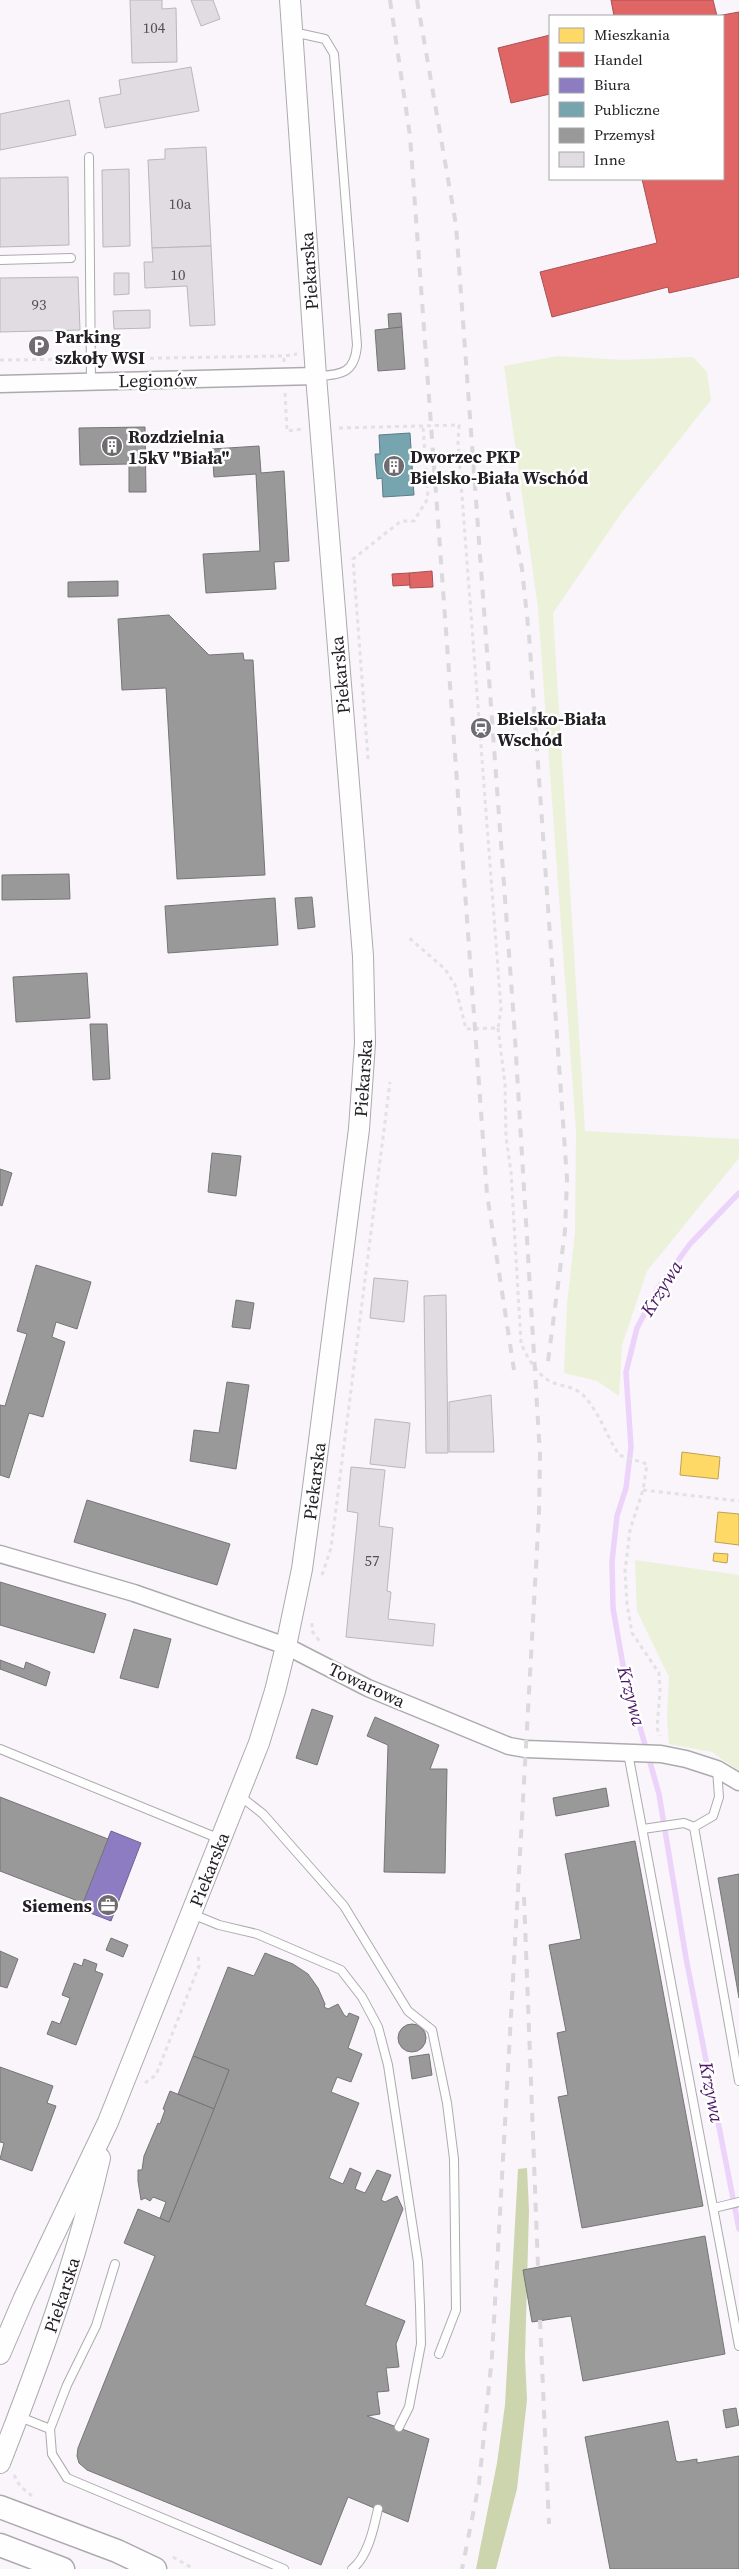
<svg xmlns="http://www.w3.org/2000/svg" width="739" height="2569" viewBox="0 0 739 2569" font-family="'Source Serif 4',serif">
<rect width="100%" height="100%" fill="#f9f5fb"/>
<g fill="#ecf1da">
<polygon points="558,356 623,360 693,357 707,372 711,400 622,512 553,613 585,1131 739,1139 739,1158 647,1271 622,1345 619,1396 597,1381 564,1373 567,1305 575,1232 576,1131 538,608 504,366"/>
<polygon points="635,1560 739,1575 739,1771 712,1752 669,1744 667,1717 669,1677 637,1611"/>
</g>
<polygon fill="#cdd5af" points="527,2168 529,2210 525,2357 527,2400 517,2489 496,2569 476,2569 497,2463 505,2405 518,2169"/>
<g fill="#ffd966" stroke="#bda253">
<polygon points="682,1452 720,1457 718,1479 680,1475"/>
<polygon points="718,1512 739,1514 739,1545 715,1542"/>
<polygon points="714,1553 728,1554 727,1563 713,1561"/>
</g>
<g fill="#e06666" stroke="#a85153">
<polygon points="611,0 713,0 717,16 739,12 739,277 669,293 668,287 552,317 540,272 657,243 642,179 723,179 723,16 614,16"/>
<polygon points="550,35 550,94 511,103 498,48"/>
<polygon points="432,571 433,587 410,588 409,573"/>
<polygon points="409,573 410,585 393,586 392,574"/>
</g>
<polygon fill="#8e7cc3" stroke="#6e6194" points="111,1831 141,1843 111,1921 80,1909"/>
<polygon fill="#76a5af" stroke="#5d7d86" points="410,433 414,495 383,497 382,478 377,479 375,454 380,454 379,435"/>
<g fill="#999" stroke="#767576">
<polygon points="401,313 402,327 389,329 388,314"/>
<polygon points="402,327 405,369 378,371 375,330"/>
<polygon points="145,427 146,492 129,492 129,464 80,465 79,428"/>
<polygon points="259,446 261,473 284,471 289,561 274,562 276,589 206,593 203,554 260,551 256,474 214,477 212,449"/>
<polygon points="118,581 118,596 68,597 68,582"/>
<polygon points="169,615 209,655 243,653 244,660 253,660 265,875 177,879 166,688 122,690 118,619"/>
<polygon points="69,874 70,899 2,900 2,875"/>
<polygon points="312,897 315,927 298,929 295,898"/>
<polygon points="275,898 278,945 168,953 165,906"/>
<polygon points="87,973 90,1018 16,1022 13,977"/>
<polygon points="90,1024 107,1024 110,1079 93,1080"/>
<polygon points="212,1153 241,1156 236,1196 208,1192"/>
<polygon points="0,1169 12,1173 2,1206 0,1205"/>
<polygon points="36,1265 91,1282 77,1329 56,1322 52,1337 65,1342 43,1417 29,1413 9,1478 0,1475 0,1405 5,1406 27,1334 17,1331"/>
<polygon points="236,1300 254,1303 250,1329 232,1327"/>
<polygon points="227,1382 249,1385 236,1469 190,1461 194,1430 219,1433"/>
<polygon points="87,1500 230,1544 217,1585 74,1542"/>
<polygon points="0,1582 106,1614 94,1653 0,1625"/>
<polygon points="134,1629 171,1639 158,1688 120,1678"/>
<polygon points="0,1660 24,1669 26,1662 50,1672 46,1686 0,1669"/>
<polygon points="312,1709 333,1716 317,1765 296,1758"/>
<polygon points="375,1717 439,1745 430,1769 447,1769 445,1873 384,1872 388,1745 367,1736"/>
<polygon points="606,1788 609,1806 556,1816 553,1798"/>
<polygon points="0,1797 108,1839 83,1903 0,1871"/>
<polygon points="635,1841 703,2206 582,2228 558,2097 568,2095 557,2033 566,2031 549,1945 581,1939 565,1854"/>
<polygon points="739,1874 739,1998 718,1878"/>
<polygon points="111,1938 128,1945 123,1957 106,1950"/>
<polygon points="0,1951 18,1959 7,1988 0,1986"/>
<polygon points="265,1953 293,1964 308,1974 318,1988 325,2004 324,2007 328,2009 338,2004 344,2015 347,2017 349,2013 359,2017 348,2048 362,2054 351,2082 337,2077 331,2092 359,2103 329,2178 343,2184 350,2168 361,2173 355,2189 365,2193 377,2170 391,2175 381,2200 385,2202 397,2196 403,2209 365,2305 405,2321 396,2344 399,2367 386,2368 389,2391 377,2392 380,2414 367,2416 429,2439 408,2522 348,2497 321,2565 87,2470 79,2463 77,2456 78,2448 155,2256 124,2243 138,2209 169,2222 229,2070 193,2056 228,1967 254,1976"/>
<polygon points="84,1959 97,1964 95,1971 103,1974 76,2045 47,2034 52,2021 60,2024 70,1998 62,1995 74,1963 82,1966"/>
<circle cx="412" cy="2038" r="14"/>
<polygon points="429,2054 432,2075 412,2079 409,2057"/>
<polygon points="193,2056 229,2070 214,2109 178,2094"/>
<polygon points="0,2067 53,2086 47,2103 56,2106 32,2171 0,2159 4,2143 0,2142"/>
<polygon points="170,2091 214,2109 169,2222 160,2218 166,2202 153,2197 150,2201 145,2198 141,2200 138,2181 138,2170 142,2170 144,2156 158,2123 160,2124 165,2110 163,2109"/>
<polygon points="705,2236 725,2354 583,2381 571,2316 532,2322 523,2270"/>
<polygon points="736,2408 739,2425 726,2428 723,2410"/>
<polygon points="668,2421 676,2461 679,2462 697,2459 697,2463 739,2456 739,2569 610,2569 585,2437"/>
</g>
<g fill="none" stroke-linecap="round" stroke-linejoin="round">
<polyline stroke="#ecd3fa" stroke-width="5.5" points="739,1193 690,1244 658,1288 637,1328 626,1372 631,1447 626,1488 617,1516 612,1562 613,1608 624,1671 659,1794 686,1958 739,2229"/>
</g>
<g fill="#e0dce1" stroke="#bab7bb">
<polygon points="130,0 162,0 162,9 176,8 177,62 132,63"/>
<polygon points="191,0 213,0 220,19 201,26"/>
<polygon points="191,67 199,111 105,128 99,98 121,94 119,80"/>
<polygon points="69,100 76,135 0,150 0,114"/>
<polygon points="206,147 211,246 152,248 148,160 165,159 165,149"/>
<polygon points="129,169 130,246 103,247 102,170"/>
<polygon points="68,177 69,245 0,247 0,178"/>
<polygon points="211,246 215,325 190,326 187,286 145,288 144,262 153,262 152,248"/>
<polygon points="114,273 129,273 129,294 114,295"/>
<polygon points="78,277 80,330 0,332 0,278"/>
<polygon points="150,310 150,328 114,329 113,311"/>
<polygon points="374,1278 408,1281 404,1322 370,1318"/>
<polygon points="446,1295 448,1453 426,1453 424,1296"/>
<polygon points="491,1395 494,1452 449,1452 449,1402"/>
<polygon points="375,1419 410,1423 405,1468 370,1464"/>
<polygon points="351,1467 385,1470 379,1526 393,1528 387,1591 391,1592 388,1619 435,1624 433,1646 346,1637 358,1513 347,1511"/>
</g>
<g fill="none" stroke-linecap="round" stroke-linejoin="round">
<g stroke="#adaaaf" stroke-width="10">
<g id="service">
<path d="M293,32l32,7 9,15 23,291c-2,27 -14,30 -39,31"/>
<polyline points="89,157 91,382"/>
<polyline points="0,260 71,258"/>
<polyline points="0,1749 220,1839"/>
<polyline points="628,1753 739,2346"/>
<polyline points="240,1796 263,1814 344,1906 408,2011 432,2030 447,2103 454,2159 456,2310 439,2354"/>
<polyline points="694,1827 713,1816 719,1797 717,1769"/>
<polyline points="643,1829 684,1823 694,1827 739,2081"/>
<polyline points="192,1914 219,1925 257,1934 341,1970 362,1997 378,2027 388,2065 418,2262 420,2306 421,2344 409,2407 399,2427"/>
<polyline points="714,2208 739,2202"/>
<polyline points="115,2264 96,2326 67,2385 50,2429 52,2454 67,2478 284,2569"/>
<polyline points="20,2417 50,2429"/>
<path d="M352,2569c16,-12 22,-42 26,-60"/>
</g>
</g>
<g stroke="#adaaaf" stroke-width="19">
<g id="minor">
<polyline points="0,384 316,376"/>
<polyline points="0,1554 134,1593 286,1646 368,1688 509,1746 526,1749 661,1754 686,1759 717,1769 739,1782"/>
</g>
</g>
<g stroke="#adaaaf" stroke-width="22">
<g id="tertiary">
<path id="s1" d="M0,2354l24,-56 84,-176 151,-379 16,-52 11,-45 16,-77 9,-66 48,-374 6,-86 -2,-87 -47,-580 -26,-376"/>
<path id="s2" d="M0,2463c39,-100 76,-200 100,-305"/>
</g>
</g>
<g stroke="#adaaaf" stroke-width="25">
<g id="secondary">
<polyline points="0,2507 117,2551 155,2569"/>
<polyline points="0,2545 63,2569"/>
</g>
</g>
<g stroke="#e2e1e3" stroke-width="3" stroke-dasharray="4 4" stroke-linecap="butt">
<polyline points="102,359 284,356"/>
<polyline points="0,360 78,359"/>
<polyline points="284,362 284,356 297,354"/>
<polyline points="285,393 287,431 303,429"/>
<polyline points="339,428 459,425 458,443 501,1009 498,1028 466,1029 455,985 445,969 407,936"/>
<polyline points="368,759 353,559 401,521 414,521 428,498 423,427"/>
<path d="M498,1028l7,56 1,53 5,35 10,171c4,11 16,31 27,37 11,7 25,5 35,15 17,18 23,40 36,60l28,9 -4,26 -13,40 -5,41 2,33 5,29 27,40 1,18 -3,37 3,8"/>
<polyline points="643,1490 739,1501"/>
<polyline points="322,1575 331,1548 390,1082"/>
<polyline points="312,1623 312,1631 321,1643"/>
<polyline points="145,2083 156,2075 199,1966 198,1953"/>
<polyline points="14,2475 20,2486 32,2496"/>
<polyline points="173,2557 194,2569"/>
</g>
<use href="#service" stroke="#fefefe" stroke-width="8"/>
<use href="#minor" stroke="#fefefe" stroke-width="16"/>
<use href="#tertiary" stroke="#fefefe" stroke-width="20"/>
<use href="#secondary" stroke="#fefefe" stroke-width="22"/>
<g stroke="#dad9dc" stroke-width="4" stroke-dasharray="9 9" stroke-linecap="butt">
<polyline points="390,0 410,136 487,1194 514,1370"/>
<polyline points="417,0 456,225 514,1022 540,1455 539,1513 492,2356 479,2484 462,2569"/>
<polyline points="501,457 522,569 529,635 567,1179 565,1231 547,1369"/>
<polyline points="524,1897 538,2267"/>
<polyline points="540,2320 549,2524"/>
</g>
</g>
<defs>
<g id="parking-disc" transform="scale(1.125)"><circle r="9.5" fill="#6f6b71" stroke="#fff"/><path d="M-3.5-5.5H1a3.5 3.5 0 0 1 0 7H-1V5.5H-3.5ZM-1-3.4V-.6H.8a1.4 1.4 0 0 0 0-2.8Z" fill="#fff"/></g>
<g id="building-disc" transform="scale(1.125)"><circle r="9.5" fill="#6f6b71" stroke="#fff"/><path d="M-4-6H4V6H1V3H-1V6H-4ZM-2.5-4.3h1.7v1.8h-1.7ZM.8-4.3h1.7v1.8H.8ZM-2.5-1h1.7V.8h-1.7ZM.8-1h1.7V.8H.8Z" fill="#fff"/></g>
<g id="station-disc" transform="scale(1.125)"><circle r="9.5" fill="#6f6b71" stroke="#fff"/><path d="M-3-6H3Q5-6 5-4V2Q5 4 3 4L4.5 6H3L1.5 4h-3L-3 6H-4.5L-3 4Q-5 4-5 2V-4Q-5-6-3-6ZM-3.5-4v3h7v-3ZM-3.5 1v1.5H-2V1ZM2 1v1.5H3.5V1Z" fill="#fff"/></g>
<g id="office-disc" transform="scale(1.125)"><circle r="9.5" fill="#6f6b71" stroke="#fff"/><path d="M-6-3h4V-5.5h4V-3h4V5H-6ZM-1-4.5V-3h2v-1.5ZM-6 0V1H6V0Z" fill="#fff"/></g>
</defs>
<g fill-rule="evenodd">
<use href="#parking-disc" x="39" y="346"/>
<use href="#building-disc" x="112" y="446"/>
<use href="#building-disc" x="394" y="466"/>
<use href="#station-disc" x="481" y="728"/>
<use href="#office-disc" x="108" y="1905"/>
</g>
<g text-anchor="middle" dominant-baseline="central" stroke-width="5" stroke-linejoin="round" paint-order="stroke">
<g font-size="15" fill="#535055">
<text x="154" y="27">104</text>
<text x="180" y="203">10a</text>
<text x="178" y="274">10</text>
<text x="39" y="304">93</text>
<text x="372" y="1560">57</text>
</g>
<g font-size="18" fill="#242126" stroke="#fff">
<text transform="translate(309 271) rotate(-94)">Piekarska</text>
<text transform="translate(158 380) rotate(-1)">Legionów</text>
<text transform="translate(340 675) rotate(-95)">Piekarska</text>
<text stroke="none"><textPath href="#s1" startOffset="1338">Piekarska</textPath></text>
<text stroke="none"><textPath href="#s1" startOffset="932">Piekarska</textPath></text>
<text transform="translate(367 1685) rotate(25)">Towarowa</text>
<text stroke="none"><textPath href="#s1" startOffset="528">Piekarska</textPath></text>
<text stroke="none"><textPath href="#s2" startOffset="179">Piekarska</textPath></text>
</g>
<g font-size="18" font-weight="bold" fill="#242126" stroke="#fff" text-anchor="start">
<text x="55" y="336">Parking<tspan x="55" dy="21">szkoły WSI</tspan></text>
<text x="128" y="436">Rozdzielnia<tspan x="128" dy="21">15kV "Biała"</tspan></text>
<text x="410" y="456">Dworzec PKP<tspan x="410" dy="21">Bielsko-Biała Wschód</tspan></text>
<text x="497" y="718">Bielsko-Biała<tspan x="497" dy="21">Wschód</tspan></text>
<text x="92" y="1905" text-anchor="end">Siemens</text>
</g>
<g font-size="19" font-style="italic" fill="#4d1965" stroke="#fff">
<text transform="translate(661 1288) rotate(-58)">Krzywa</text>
<text transform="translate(632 1696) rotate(75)">Krzywa</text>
<text transform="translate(712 2092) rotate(79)">Krzywa</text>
</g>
</g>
<rect x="549" y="15" width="175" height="165" fill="#ffffff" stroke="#a7a6a8"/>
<rect x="559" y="28" width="25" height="15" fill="#ffd966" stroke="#a7a6a8"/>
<text x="594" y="40" font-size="15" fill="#242126">Mieszkania</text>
<rect x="559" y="52" width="25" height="15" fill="#e06666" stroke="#a7a6a8"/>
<text x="594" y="65" font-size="15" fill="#242126">Handel</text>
<rect x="559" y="78" width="25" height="15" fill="#8e7cc3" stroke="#a7a6a8"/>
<text x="594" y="90" font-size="15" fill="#242126">Biura</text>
<rect x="559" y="102" width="25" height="15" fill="#76a5af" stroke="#a7a6a8"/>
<text x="594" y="115" font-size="15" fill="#242126">Publiczne</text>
<rect x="559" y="128" width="25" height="15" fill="#999999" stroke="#a7a6a8"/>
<text x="594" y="140" font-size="15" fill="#242126">Przemysł</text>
<rect x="559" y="152" width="25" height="15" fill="#e0dce1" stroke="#a7a6a8"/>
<text x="594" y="165" font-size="15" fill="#242126">Inne</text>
</svg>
